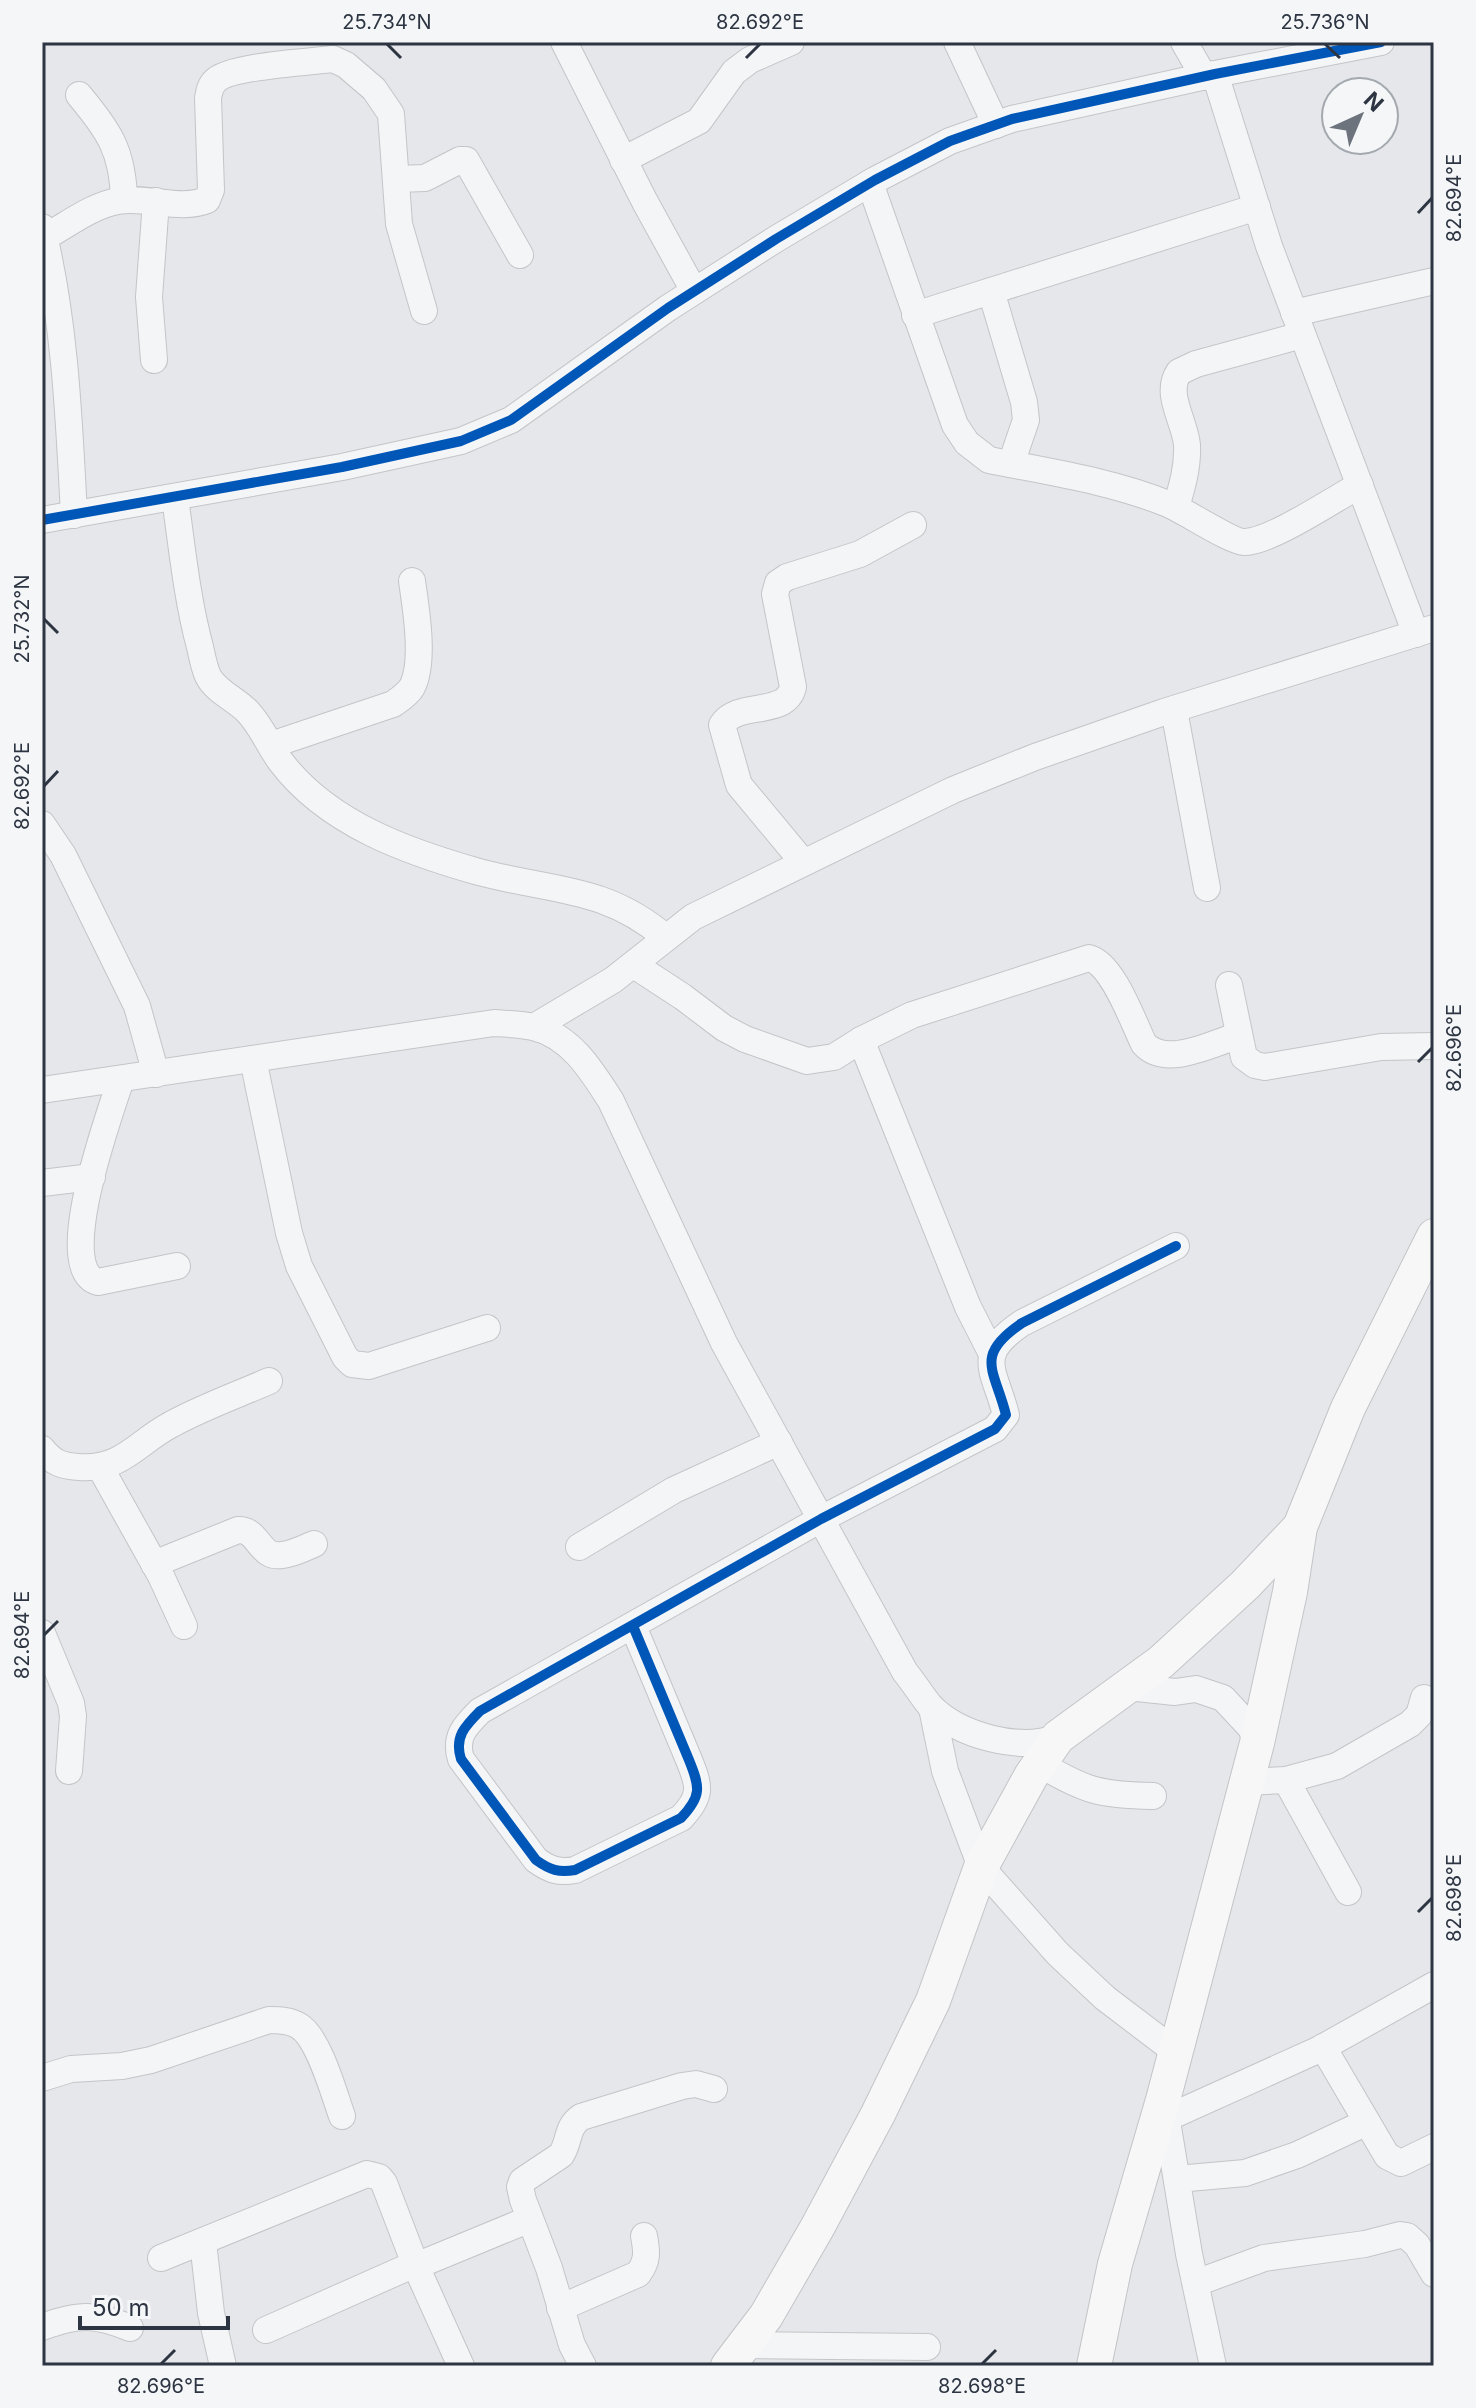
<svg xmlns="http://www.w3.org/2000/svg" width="1476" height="2408" viewBox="0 0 1476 2408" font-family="Inter,sans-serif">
<rect width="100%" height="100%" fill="#e5e7ea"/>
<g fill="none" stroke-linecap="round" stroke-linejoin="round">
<g stroke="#c3c5c8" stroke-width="28">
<g id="minor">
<polyline points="564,42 645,202 694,291"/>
<polyline points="957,42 996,125"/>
<polyline points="1184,42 1204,77"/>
<polyline points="1215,74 1269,246 1416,634"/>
<path d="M79,95c30,36 44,56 45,105"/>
<polyline points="623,160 699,121 734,72 750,60 791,42"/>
<polyline points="397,179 425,178 460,160 466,160 520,255"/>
<path d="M870,183l85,242 12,18 22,17c60,12 123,21 179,44 17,7 65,39 77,38 27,-1 89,-43 115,-57"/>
<path d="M42,227c23,94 27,192 32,288"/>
<path d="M45,237c22,-12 48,-32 73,-36 28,-5 63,10 89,-1l4,-10 -3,-92c1,-6 2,-12 7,-17 14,-15 94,-19 118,-22l13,6 28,24 17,25 8,110 25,87"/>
<polyline points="991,291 1024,402 1026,420 1011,464"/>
<polyline points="1294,313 1434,281"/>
<polyline points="915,315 1257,207"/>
<polyline points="154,360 149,297 156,201"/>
<path d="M175,498c7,49 12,101 25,149 2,9 4,20 8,29 8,16 28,23 40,36 14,15 21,34 33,50 47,62 127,90 198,110 71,19 126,14 186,65"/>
<path d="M1176,507c6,-20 12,-40 11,-62 -2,-24 -23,-51 -8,-73l17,-8 106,-29"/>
<polyline points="42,520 342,467 461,441 511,420 668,308 776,239 875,180 950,141 1012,119 1215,74 1381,42"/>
<polyline points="1174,710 1207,888"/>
<path d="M271,745l122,-41c7,-5 14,-9 19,-17 13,-25 4,-78 0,-106"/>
<polyline points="42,824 63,855 137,1006 156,1074"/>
<path d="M803,862l-64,-77 -17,-60c15,-25 64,-7 71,-38l-18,-93 3,-11 9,-6 73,-23 53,-29"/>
<path d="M634,965l49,32 41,31 21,11 62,22 27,-4 27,-17 51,-25 177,-57c24,6 44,64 55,86 22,24 67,0 93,-8"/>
<polyline points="1229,985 1244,1057 1255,1065 1265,1067 1381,1047 1434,1046"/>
<polyline points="534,1027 613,980 693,917 953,790 1035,757 1164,712 1434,628"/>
<polyline points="861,1040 968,1307 992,1354"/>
<polyline points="253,1059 289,1233 299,1266 345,1357 352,1364 369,1366 487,1328"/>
<path d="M121,1079c-10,32 -69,190 -23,203l79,-16"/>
<path d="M42,1090l452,-67c13,1 27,1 39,4 38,9 59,44 78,74l113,242 181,329c9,11 17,24 26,35 29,29 89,45 127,30"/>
<polyline points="42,1183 92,1177"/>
<path d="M42,1449c11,14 20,17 37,18 44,3 58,-25 93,-43 31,-17 65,-29 97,-43"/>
<polyline points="100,1467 161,1576 184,1626"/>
<polyline points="579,1547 674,1490 779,1442"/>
<path d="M154,1564l84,-34c21,-1 21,29 44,25 11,-1 22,-7 32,-11"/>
<path d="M633,1626l56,134c11,27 13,36 -8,58l-106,52c-16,3 -25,0 -39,-10l-75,-101c-7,-22 4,-33 19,-48l341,-192 174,-90 11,-14c-11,-45 -33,-59 16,-92l154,-77"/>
<polyline points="42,1633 71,1703 73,1716 69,1771"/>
<polyline points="1127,1687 1175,1692 1196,1689 1223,1698 1251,1728 1257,1743"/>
<polyline points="932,1708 945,1771 981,1867 1058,1954 1105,1998 1176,2052"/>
<path d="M1040,1764c45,27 60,31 113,32"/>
<polyline points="1286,1780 1348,1892"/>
<polyline points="1247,1782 1286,1780 1337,1766 1410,1724 1419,1715 1424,1698"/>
<polyline points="1323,2047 1387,2156 1401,2163 1434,2147"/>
<path d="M42,2078l29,-9 51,-3 29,-6 118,-40c10,0 21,0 30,6 20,12 35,68 43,90"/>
<polyline points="1164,2103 1189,2254 1213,2366"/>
<polyline points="1167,2118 1320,2049 1434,1985"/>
<polyline points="1177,2179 1245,2173 1297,2155 1367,2122"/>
<polyline points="203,2242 211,2313 223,2366"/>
<polyline points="161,2258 367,2174 379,2177 384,2183 415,2264 461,2366"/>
<polyline points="416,2266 530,2219"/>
<polyline points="1196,2283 1264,2258 1365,2244 1400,2235 1407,2236 1417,2245 1434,2274"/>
<path d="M560,2308l78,-34c10,-13 9,-22 6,-38"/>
<path d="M42,2327c36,-13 52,-14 88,1"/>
<polyline points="266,2330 415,2264"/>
<polyline points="745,2345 927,2347"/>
<path d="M583,2366l-11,-21 -23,-77 -26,-68 -3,-13 2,-6 39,-26c9,-13 5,-28 20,-38l101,-31 14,-2 18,5"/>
</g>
</g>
<g stroke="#c2c4c7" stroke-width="36">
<g id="major">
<polyline points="728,2366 766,2316 817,2228 878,2114 933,2001 981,1867 1031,1776 1058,1737 1161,1662 1245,1585 1300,1527"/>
<polyline points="1094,2366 1115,2264 1163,2100 1257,1743 1290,1592 1300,1527 1348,1408 1434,1236"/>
</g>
</g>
<use href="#minor" stroke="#f4f5f6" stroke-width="26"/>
<use href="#major" stroke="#f7f7f8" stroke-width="34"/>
<g stroke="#f4f6f8" stroke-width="15">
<g id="cycleway">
<polyline points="42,520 342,467 461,441 511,420 668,308 776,239 875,180 950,141 1012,119 1215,74 1381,42"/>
<path d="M633,1626l56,134c11,27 13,36 -8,58l-106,52c-16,3 -25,0 -39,-10l-75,-101c-7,-22 4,-33 19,-48l341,-192 174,-90 11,-14c-11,-45 -33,-59 16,-92l154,-77"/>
</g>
</g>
<use href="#cycleway" stroke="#0057b8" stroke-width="10"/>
</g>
<path fill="none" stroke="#2d3542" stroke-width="3" d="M387,44l14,14M1325,44l15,14M746,58l14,-14M1418,213l14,-15M44,619l14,14M44,786l14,-15M1418,1062l14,-14M44,1635l14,-14M1418,1912l14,-14M161,2364l14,-14M982,2364l14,-14"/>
<rect width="1476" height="2408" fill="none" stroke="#f4f6f8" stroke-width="88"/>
<g transform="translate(1360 116) rotate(44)"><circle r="38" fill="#f4f6f8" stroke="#a4a9af" stroke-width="2"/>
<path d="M0-6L14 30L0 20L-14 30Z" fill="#6d737d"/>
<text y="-12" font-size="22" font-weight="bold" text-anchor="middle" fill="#2d3542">N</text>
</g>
<path d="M80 2316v12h148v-12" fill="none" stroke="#2d3542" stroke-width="4"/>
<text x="92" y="2316" font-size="24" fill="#2d3542" stroke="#f4f6f8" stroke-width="6" paint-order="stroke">50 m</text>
<rect x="44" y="44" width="1388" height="2320" fill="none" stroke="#2d3542" stroke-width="3"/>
<g font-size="20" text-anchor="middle" fill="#2d3542">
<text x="387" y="29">25.734°N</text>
<text x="760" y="29">82.692°E</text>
<text x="1325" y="29">25.736°N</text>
<text transform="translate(1454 198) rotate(-90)" y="7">82.694°E</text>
<text transform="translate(22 619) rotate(-90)" y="7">25.732°N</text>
<text transform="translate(22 786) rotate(-90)" y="7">82.692°E</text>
<text transform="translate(1454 1048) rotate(-90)" y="7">82.696°E</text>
<text transform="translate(22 1635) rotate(-90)" y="7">82.694°E</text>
<text transform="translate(1454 1898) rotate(-90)" y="7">82.698°E</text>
<text x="161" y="2393">82.696°E</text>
<text x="982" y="2393">82.698°E</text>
</g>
</svg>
